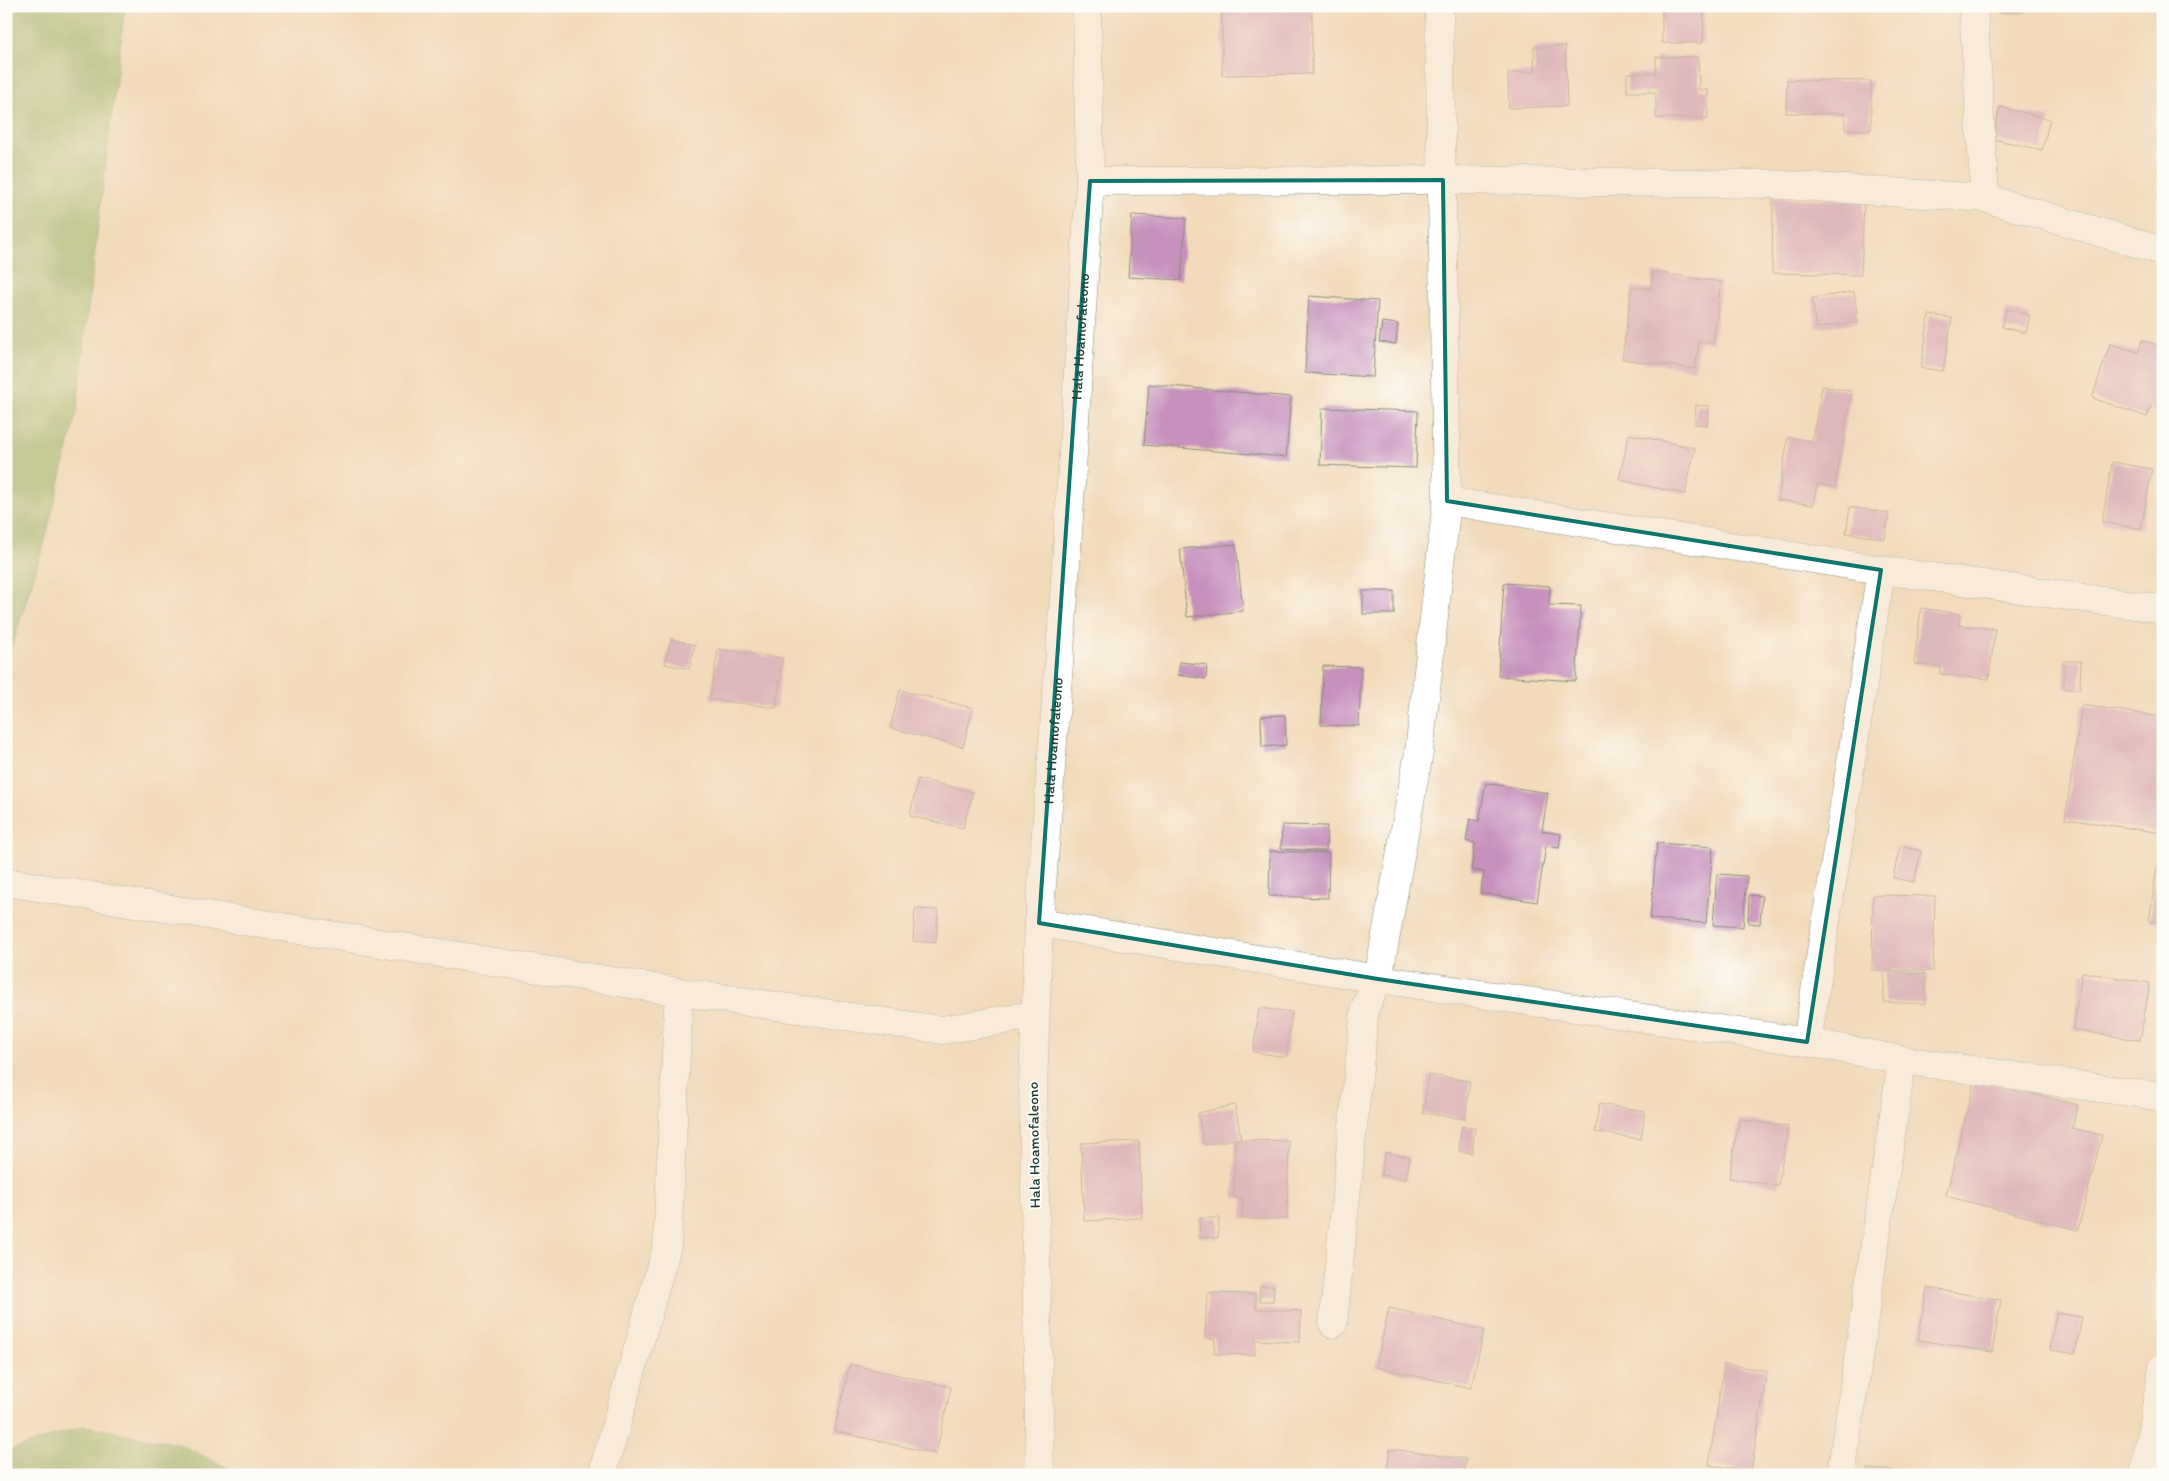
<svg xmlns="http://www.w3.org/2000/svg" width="2169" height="1481" viewBox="0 0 2169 1481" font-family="Itim,sans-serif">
<rect width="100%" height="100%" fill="#fdfcf7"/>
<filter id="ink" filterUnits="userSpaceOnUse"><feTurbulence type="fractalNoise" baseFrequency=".02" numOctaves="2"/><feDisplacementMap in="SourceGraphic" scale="10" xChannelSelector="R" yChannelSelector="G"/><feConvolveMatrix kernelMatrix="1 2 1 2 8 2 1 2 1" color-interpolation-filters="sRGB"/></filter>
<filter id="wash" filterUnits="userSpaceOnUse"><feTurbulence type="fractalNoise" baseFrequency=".0096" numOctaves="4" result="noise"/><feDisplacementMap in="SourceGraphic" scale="20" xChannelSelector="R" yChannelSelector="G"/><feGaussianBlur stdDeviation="1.12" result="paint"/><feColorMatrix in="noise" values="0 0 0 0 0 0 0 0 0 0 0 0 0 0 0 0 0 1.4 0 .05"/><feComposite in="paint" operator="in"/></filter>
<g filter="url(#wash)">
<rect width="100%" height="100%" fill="#f2dbbb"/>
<g fill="#90b66b" stroke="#587a50">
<polygon points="17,6 125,6 85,332 77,411 45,540 6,666 6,60"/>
<polygon points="6,789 10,853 6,908"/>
<polygon points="85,1426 181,1445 242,1475 6,1475 6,1452"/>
</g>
<g id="blocks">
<g fill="#c691bc">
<polygon points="1222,6 1312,6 1312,74 1222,75"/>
<polygon points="1998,6 2024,6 2024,12 1998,13"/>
<polygon points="1662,10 1704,10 1703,43 1662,43"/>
<polygon points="1565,46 1567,106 1509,108 1508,73 1535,72 1534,47"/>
<polygon points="1656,57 1698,57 1699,90 1708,90 1708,118 1656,118 1656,92 1627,92 1627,73 1656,73"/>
<polygon points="1787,80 1871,81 1871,130 1845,129 1845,114 1786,113"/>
<polygon points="2000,107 2050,119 2042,150 1993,139"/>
<polygon points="1773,198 1864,200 1861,275 1772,273"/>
<polygon points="1132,215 1186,218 1181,280 1128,277"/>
<polygon points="1653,272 1721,282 1713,343 1699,341 1695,369 1622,359 1632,287 1651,289"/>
<polygon points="1854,292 1858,322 1816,328 1812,298"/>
<polygon points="1309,296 1378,301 1373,377 1305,373"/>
<polygon points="2006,309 2030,315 2026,333 2002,327"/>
<polygon points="1929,315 1952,318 1943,371 1921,368"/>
<polygon points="2162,317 2163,317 2163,334 2158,333"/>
<polygon points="1382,322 1398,324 1396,344 1379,342"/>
<polygon points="2142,340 2163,347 2163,410 2151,406 2147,417 2092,398 2110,344 2138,352"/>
<polygon points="1149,384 1291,397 1286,457 1144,445"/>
<polygon points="1822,386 1851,391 1835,487 1817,484 1813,505 1778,500 1788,437 1812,441"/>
<polygon points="1696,405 1709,406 1707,425 1695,424"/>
<polygon points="1322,408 1418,411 1416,468 1320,465"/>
<polygon points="1629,434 1695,448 1685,494 1619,480"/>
<polygon points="2112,462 2152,469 2141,529 2102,522"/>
<polygon points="1850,507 1889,513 1885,539 1846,533"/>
<polygon points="1236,544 1243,611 1187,617 1180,549"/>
<polygon points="1504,583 1550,586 1549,605 1581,606 1576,681 1498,676"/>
<rect x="1363" y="591" width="31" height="23"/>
<polygon points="1921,608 1960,614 1959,625 1995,629 1989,679 1940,674 1941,667 1914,664"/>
<polygon points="671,639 695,645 689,669 665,664"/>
<polygon points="718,649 783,658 776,708 710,699"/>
<polygon points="2064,661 2081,661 2080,689 2064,689"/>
<polygon points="1180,662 1207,665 1206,679 1178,675"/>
<polygon points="1323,666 1361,667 1359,726 1321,725"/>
<polygon points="900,690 973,708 963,747 890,728"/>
<polygon points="2082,705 2163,717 2163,833 2065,819"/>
<polygon points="1285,715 1286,745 1262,747 1261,716"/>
<polygon points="918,779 973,792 963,828 910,816"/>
<polygon points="1486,783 1548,793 1542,831 1561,834 1559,848 1546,846 1537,902 1480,893 1484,872 1471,870 1475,843 1466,841 1470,819 1479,821"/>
<polygon points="1282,825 1327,826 1326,851 1281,849"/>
<polygon points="1657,843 1713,847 1706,923 1650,919"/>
<polygon points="1900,846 1921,851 1914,882 1893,878"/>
<polygon points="1270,851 1329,853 1328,898 1269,896"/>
<polygon points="2159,855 2163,855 2163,923 2149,921"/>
<polygon points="1717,874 1747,876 1743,927 1713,925"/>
<polygon points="1749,895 1762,896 1760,924 1748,923"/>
<polygon points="1873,895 1935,896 1933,971 1872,970"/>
<polygon points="915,909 938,910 936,943 913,941"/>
<polygon points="1884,972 1926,974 1925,1004 1884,1002"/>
<polygon points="2082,972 2150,983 2140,1040 2073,1030"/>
<polygon points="1259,1008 1292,1012 1286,1057 1253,1052"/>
<polygon points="1428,1075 1470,1081 1465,1119 1423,1113"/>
<polygon points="1975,1079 2078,1105 2072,1128 2102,1135 2078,1230 1946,1196"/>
<polygon points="1599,1104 1645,1111 1641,1139 1595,1132"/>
<polygon points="1235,1105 1241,1138 1204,1145 1198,1113"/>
<polygon points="1739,1119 1788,1127 1778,1186 1729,1178"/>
<polygon points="1462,1126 1475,1127 1472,1153 1459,1151"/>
<polygon points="1235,1140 1289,1141 1287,1219 1242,1219 1243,1198 1234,1198"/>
<polygon points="1139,1141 1142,1218 1084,1221 1081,1143"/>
<polygon points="1385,1152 1410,1157 1406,1180 1381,1175"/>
<polygon points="1200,1218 1219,1218 1218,1238 1199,1237"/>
<polygon points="1260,1286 1274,1286 1273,1301 1259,1301"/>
<polygon points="1927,1288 2001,1300 1992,1352 1918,1340"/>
<polygon points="1207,1293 1256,1294 1256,1309 1301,1311 1300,1342 1255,1340 1255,1355 1214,1354 1215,1339 1205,1338"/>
<polygon points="1389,1308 1484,1330 1471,1388 1376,1367"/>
<polygon points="2056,1313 2082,1317 2075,1354 2050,1350"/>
<polygon points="850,1364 951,1387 936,1454 834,1431"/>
<polygon points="1724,1364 1767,1371 1751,1471 1709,1465"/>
<polygon points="1390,1449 1466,1459 1464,1475 1386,1475"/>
<polygon points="1868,1469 1922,1473 1922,1475 1867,1475"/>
</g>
</g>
</g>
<g filter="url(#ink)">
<use href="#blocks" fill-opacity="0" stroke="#888c78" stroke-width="1"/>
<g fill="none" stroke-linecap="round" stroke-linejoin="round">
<g stroke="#888c78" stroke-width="29">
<g id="street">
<polyline points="1439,6 1447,501 1419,752 1378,979 1807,1042 1902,1060 2163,1097"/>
<polyline points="1973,6 1985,198"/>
<polyline points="1090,181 1443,180 1769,184 1985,198 2163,251"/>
<polyline points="1447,501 1881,570 2163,609"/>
<polyline points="6,882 679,992 942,1030 1035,1015"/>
<polyline points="1039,923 1378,979 1365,1008 1333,1324"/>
<polyline points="1807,1042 1881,570"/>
<polyline points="602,1475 667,1246 679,992"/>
<polyline points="1841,1475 1902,1060"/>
<polyline points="2144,1475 2163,1367"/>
</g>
</g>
<g stroke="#888c78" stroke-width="29">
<g id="secondary">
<path id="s1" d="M1040,1475l-7,-390 6,-162 24,-311 27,-431 -3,-175"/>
</g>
</g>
<use href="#street" stroke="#fff" stroke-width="28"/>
<use href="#secondary" stroke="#fff" stroke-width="28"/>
</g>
</g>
<path d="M0 0H2169V1481H0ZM1443,180l4,321 434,69 -74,472 -429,-63 -339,-56 51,-742z" fill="#f2dbbb" fill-opacity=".55" fill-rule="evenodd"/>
<path fill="none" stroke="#0f766e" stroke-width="4" stroke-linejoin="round" d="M1443,180l4,321 434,69 -74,472 -429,-63 -339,-56 51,-742z"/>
<g text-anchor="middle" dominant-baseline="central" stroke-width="4" stroke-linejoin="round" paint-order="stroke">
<g font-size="15" fill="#1f3d34" stroke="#fdfcf7">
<text stroke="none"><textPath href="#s1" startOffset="1140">Hala Hoamofaleono</textPath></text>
<text stroke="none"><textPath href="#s1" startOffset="735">Hala Hoamofaleono</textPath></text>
<text transform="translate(1034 1145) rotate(-91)">Hala Hoamofaleono</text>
</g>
</g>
<rect width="2169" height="1481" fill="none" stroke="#fdfcf7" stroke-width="25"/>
</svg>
